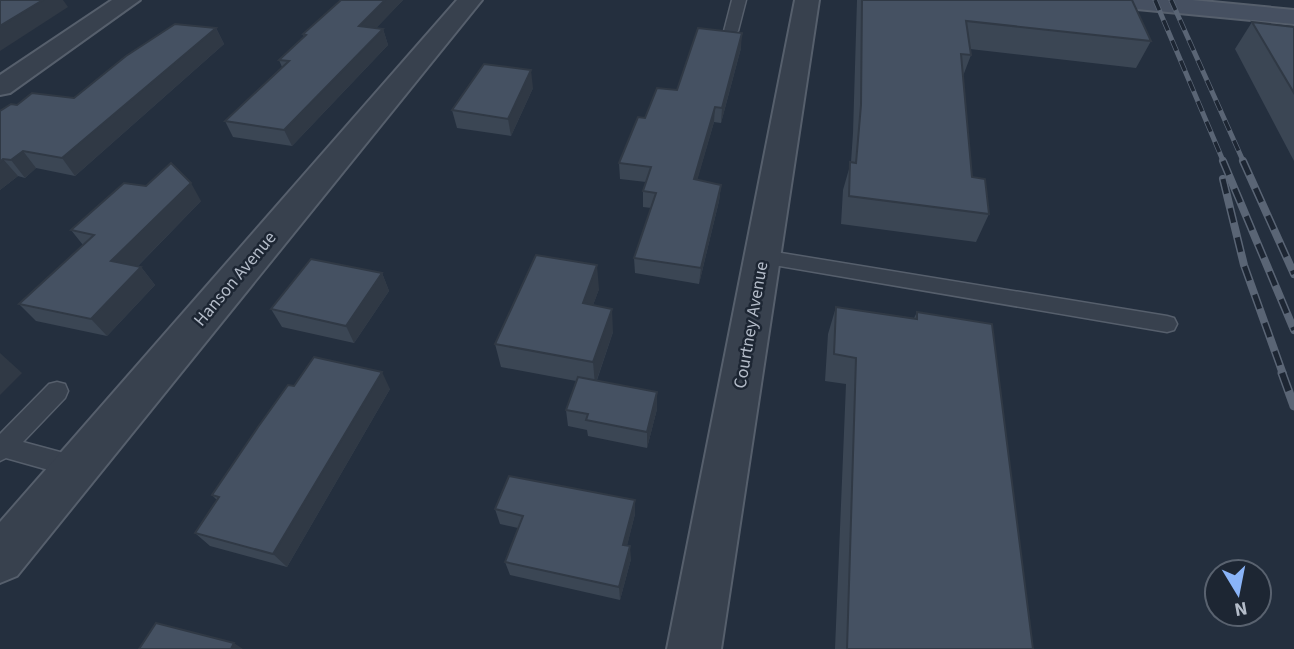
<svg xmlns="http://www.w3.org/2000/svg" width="1294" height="649" viewBox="0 0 1294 649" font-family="'Source Sans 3',sans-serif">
<rect width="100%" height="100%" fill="#242f3e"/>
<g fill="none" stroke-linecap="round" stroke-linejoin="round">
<g stroke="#565f6c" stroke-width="3">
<g id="service">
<polygon points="732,0 746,0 738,31 731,35 724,31"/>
<polygon points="763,250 1167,316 1174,318 1177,324 1174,330 1167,332 756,262 753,257 756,252"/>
<polygon points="57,382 65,384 68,391 65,398 23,442 86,459 89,467 86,475 77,478 6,458 0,461 0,434 49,384"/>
</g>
</g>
<g stroke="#565f6c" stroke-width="4">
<g id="minor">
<polygon points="457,0 482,0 17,576 0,583 0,522"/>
<polygon points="795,0 819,0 721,649 667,649"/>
</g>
</g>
<g stroke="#565f6c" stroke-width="4">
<polygon id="tertiary" points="112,0 140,0 10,93 0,95 0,75"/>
</g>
<g stroke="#565f6c" stroke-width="4">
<polygon id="secondary" points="1104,0 1192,0 1294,10 1294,24 1116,7 1108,5"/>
</g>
<use href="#service" fill="#38414e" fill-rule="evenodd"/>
<use href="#minor" fill="#38414e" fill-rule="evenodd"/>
<use href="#tertiary" fill="#38414e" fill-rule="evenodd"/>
<use href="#secondary" fill="#465061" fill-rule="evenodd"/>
<g stroke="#5a6575" stroke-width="5">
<g id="rail-far2">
<polyline points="1155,0 1224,163"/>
<polyline points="1171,0 1244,163"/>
</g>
</g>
<g stroke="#5a6575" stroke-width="8">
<g id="rail-far1">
<polyline points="1223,161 1294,330"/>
<polyline points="1243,161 1294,274"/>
<polyline points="1223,179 1244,265 1283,374"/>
</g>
</g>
<g stroke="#5a6575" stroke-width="9">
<polyline id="rail" points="1282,373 1294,406"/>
</g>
<use href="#rail-far2" stroke="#1d2633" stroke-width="3.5" stroke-dasharray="11" stroke-linecap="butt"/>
<use href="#rail-far1" stroke="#1d2633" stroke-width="5" stroke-dasharray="15" stroke-linecap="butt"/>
<use href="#rail" stroke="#1d2633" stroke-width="6" stroke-dasharray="19" stroke-linecap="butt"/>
</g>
<g fill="#3b4654">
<polygon points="341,0 403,0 376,28 383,29 388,45 292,146 233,137 225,121 282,67 279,60 304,37 303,34"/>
<polygon points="857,0 1132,0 1151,41 1136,68 970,49 971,55 963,76 972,177 989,214 976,242 841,224 843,190 851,162 853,133"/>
<polygon points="1252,22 1294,27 1294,161 1235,49"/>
<polygon points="216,28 224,44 75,176 36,168 25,178 18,176 0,190 11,104 17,105 74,98"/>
<polygon points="741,48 721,123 714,122 697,180 721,185 719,201 699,284 635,273 634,258 651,208 643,207 643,191 646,182 620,179 619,163 677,90"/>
<polygon points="533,88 511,136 457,128 452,110"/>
<polygon points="201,201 138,266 141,267 155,285 107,336 36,321 19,304 83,245 71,230"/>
<polygon points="382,273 389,291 354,343 282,327 271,309"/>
<polygon points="599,289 593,305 613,332 597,380 657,409 647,448 588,436 587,430 568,426 566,410 576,381 501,367 495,344"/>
<polygon points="836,307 914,318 917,312 1033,649 835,649 846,384 825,381 828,334"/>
<polygon points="294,386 390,389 287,567 210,546 195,533 217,500 212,495"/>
<polygon points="495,509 635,514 627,545 631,559 620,600 510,575 505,562 518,528 500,524"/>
</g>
<g fill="#303945">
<polygon points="43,0 63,0 68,7 0,51 0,26"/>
<polygon points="385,0 403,0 364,41 359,26"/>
<polygon points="216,28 224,44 75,176 62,158"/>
<polygon points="383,29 388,45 292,146 284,130"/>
<polygon points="742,33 741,48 721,123 722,108"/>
<polygon points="531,70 533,88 511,136 508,119"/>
<polygon points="715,107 714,122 693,195 694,179"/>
<polygon points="23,151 36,168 25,178 11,160"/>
<polygon points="3,159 18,176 0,190 0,162"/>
<polygon points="191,183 201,201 125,279 111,261"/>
<polygon points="721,185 719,201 699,284 701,268"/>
<polygon points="597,265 599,289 585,327 583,303"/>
<polygon points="141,267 155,285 107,336 91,319"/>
<polygon points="382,273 389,291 354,343 346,326"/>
<polygon points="612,309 613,332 595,385 593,362"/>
<polygon points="0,353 22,373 0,395"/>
<polygon points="382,372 390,389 287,567 273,554"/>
<polygon points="657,392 657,409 647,448 647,432"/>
<polygon points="635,500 635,514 624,558 623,545"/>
<polygon points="630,546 631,559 620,600 619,587"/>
<polygon points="234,643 243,649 231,649"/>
</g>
<g fill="#455162" stroke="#303945" stroke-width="2">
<polygon points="0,0 43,0 0,26"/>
<polygon points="341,0 385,0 359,26 383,29 284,130 225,121 289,61 279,60 306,35 303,34"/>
<polygon points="862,0 1132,0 1151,41 966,21 971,55 961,54 972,177 985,179 989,214 849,196 850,162 856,163 861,105"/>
<polygon points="1252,22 1294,27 1294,93"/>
<polygon points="175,24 216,28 62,158 23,151 11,160 3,159 0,162 0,111 11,104 17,105 32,93 74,98 126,56"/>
<polygon points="698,28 742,33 722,108 715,107 694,179 721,185 701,268 634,258 656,193 643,191 651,167 619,163 638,117 645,118 657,88 677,90"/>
<polygon points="484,64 531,70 508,119 452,110"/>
<polygon points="171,163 191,183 111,261 141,267 91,319 19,304 94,235 71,230 124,183 146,186"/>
<polygon points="536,255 597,265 583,303 612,309 593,362 495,344"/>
<polygon points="311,259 382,273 346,326 271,309"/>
<polygon points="836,307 917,319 917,312 992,324 1033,649 847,649 856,358 834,354"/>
<polygon points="314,357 382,372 273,554 195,533 219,497 212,495 258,427 288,385 294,386"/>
<polygon points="578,377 657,392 647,432 586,420 588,414 566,410"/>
<polygon points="509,476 635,500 623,545 630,546 619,587 505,562 523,516 495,509"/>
<polygon points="156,623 234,643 231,649 139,649"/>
</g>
<g text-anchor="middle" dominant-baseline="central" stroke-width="5" stroke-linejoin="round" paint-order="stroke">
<g font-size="18" fill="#b4bcc9" stroke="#1d2633">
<text transform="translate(235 279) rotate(-50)">Hanson Avenue</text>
<text transform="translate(751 325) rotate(-80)">Courtney Avenue</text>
</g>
</g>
<g transform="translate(1238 593) rotate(170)"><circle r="33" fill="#1d2633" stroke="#59626f" stroke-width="2"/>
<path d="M0-5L12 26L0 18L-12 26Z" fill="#8ab4f8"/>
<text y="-10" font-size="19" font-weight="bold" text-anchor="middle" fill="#b4bcc9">N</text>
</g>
</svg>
